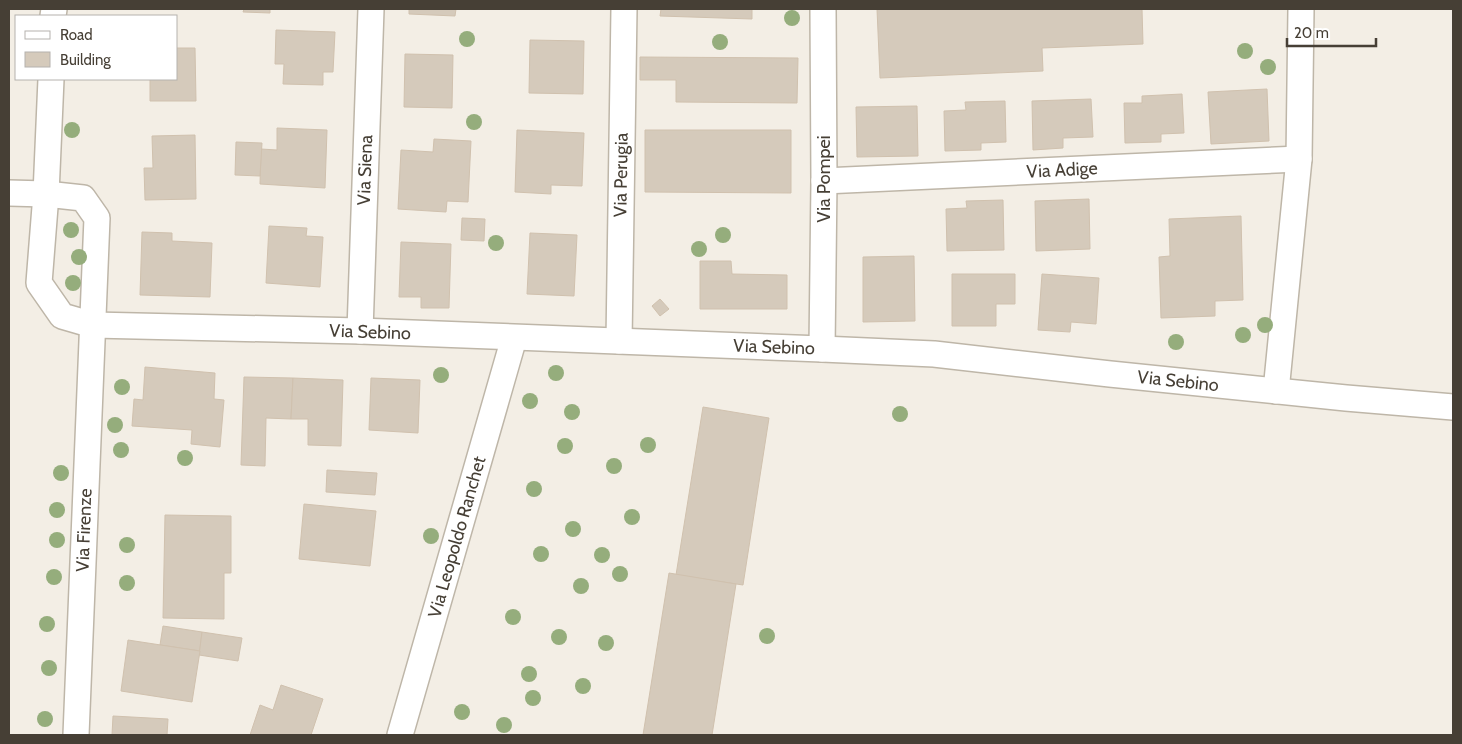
<svg xmlns="http://www.w3.org/2000/svg" width="1462" height="744" viewBox="0 0 1462 744" font-family="Cabin,sans-serif">
<rect width="100%" height="100%" fill="#f3eee5"/>
<g fill="#d5cabb" stroke="#d0c1ae">
<polygon points="244,9 270,9 270,13 243,12"/>
<polygon points="409,9 456,9 455,16 409,14"/>
<polygon points="661,9 752,9 752,19 660,16"/>
<polygon points="877,9 1142,9 1143,44 1042,48 1043,71 880,78"/>
<polygon points="276,30 335,32 333,72 323,72 323,85 283,84 284,64 275,64"/>
<polygon points="530,40 584,41 583,94 529,93"/>
<polygon points="176,48 195,48 196,101 150,101 150,79 176,79"/>
<polygon points="405,54 453,55 452,108 404,107"/>
<polygon points="640,57 798,58 797,103 676,102 676,80 640,80"/>
<polygon points="1267,89 1269,141 1211,144 1208,92"/>
<polygon points="1182,94 1184,133 1161,134 1161,142 1125,143 1124,103 1142,103 1142,96"/>
<polygon points="1091,99 1093,137 1063,138 1063,148 1033,150 1032,101"/>
<polygon points="1005,101 1006,142 981,143 981,150 945,151 944,111 966,110 965,102"/>
<polygon points="917,106 918,156 857,157 856,107"/>
<polygon points="277,128 327,130 325,188 260,184 261,149 277,150"/>
<polygon points="517,130 584,133 582,186 551,185 551,194 515,192"/>
<polygon points="645,130 791,130 791,193 645,192"/>
<polygon points="195,135 196,199 145,200 144,168 153,168 152,136"/>
<polygon points="434,139 471,141 468,202 447,201 446,212 398,209 401,150 433,152"/>
<polygon points="236,142 262,143 260,176 235,175"/>
<polygon points="1089,199 1090,249 1036,251 1035,201"/>
<polygon points="1003,200 1004,250 947,251 946,209 967,208 966,201"/>
<polygon points="1241,216 1243,300 1215,301 1215,316 1161,318 1159,257 1170,256 1169,219"/>
<polygon points="462,218 485,219 484,241 461,240"/>
<polygon points="269,226 307,228 306,236 323,237 320,287 266,283"/>
<polygon points="142,232 172,233 172,241 212,243 210,297 140,295"/>
<polygon points="530,233 577,235 574,296 527,294"/>
<polygon points="401,242 451,244 449,308 421,308 421,297 399,297"/>
<polygon points="914,256 915,321 863,322 863,257"/>
<polygon points="700,261 731,261 732,274 787,275 787,309 700,309"/>
<polygon points="952,274 1015,274 1015,304 996,304 996,326 952,326"/>
<polygon points="1042,274 1099,278 1096,324 1071,322 1070,332 1038,330"/>
<polygon points="660,299 669,309 660,316 652,306"/>
<polygon points="145,367 215,373 214,399 224,400 220,447 191,444 192,430 132,426 134,399 143,400"/>
<polygon points="244,377 293,378 291,419 266,418 265,466 241,465"/>
<polygon points="293,378 343,380 341,446 308,445 308,419 291,419"/>
<polygon points="371,378 420,380 418,433 369,430"/>
<polygon points="703,407 769,418 743,585 676,575"/>
<polygon points="327,470 377,473 375,495 326,492"/>
<polygon points="304,504 376,511 370,566 299,559"/>
<polygon points="165,515 231,516 231,573 224,573 224,619 163,618"/>
<polygon points="669,573 736,584 712,735 643,735"/>
<polygon points="163,626 202,632 200,651 160,645"/>
<polygon points="202,632 242,638 238,661 199,655"/>
<polygon points="128,640 200,651 192,702 121,691"/>
<polygon points="281,685 323,699 311,735 250,735 260,705 273,710"/>
<polygon points="113,716 168,719 167,735 112,735"/>
</g>
<g fill="none" stroke-linecap="round" stroke-linejoin="round">
<g stroke="#beb6a8" stroke-width="28">
<g id="minor">
<polyline points="53,16 54,9"/>
<polyline points="51,79 46,194 39,283 62,316 93,325 360,331 822,349 934,354 1110,374 1346,398 1453,407"/>
<polyline points="824,181 1299,159"/>
<polyline points="9,193 46,194 83,198 97,218 76,735"/>
<polyline points="360,331 371,9"/>
<polyline points="619,341 624,9"/>
<polyline points="822,349 824,181 823,9"/>
<polyline points="1276,391 1299,159 1301,9"/>
<polyline points="400,735 514,338"/>
</g>
</g>
<use href="#minor" stroke="#fff" stroke-width="25"/>
</g>
<g fill="#95ad7c">
<circle cx="792" cy="18" r="8"/>
<circle cx="467" cy="39" r="8"/>
<circle cx="720" cy="42" r="8"/>
<circle cx="1245" cy="51" r="8"/>
<circle cx="1268" cy="67" r="8"/>
<circle cx="474" cy="122" r="8"/>
<circle cx="72" cy="130" r="8"/>
<circle cx="71" cy="230" r="8"/>
<circle cx="723" cy="235" r="8"/>
<circle cx="496" cy="243" r="8"/>
<circle cx="699" cy="249" r="8"/>
<circle cx="79" cy="257" r="8"/>
<circle cx="73" cy="283" r="8"/>
<circle cx="1265" cy="325" r="8"/>
<circle cx="1243" cy="335" r="8"/>
<circle cx="1176" cy="342" r="8"/>
<circle cx="556" cy="373" r="8"/>
<circle cx="441" cy="375" r="8"/>
<circle cx="122" cy="387" r="8"/>
<circle cx="530" cy="401" r="8"/>
<circle cx="572" cy="412" r="8"/>
<circle cx="900" cy="414" r="8"/>
<circle cx="115" cy="425" r="8"/>
<circle cx="648" cy="445" r="8"/>
<circle cx="565" cy="446" r="8"/>
<circle cx="121" cy="450" r="8"/>
<circle cx="185" cy="458" r="8"/>
<circle cx="614" cy="466" r="8"/>
<circle cx="61" cy="473" r="8"/>
<circle cx="534" cy="489" r="8"/>
<circle cx="57" cy="510" r="8"/>
<circle cx="632" cy="517" r="8"/>
<circle cx="573" cy="529" r="8"/>
<circle cx="431" cy="536" r="8"/>
<circle cx="57" cy="540" r="8"/>
<circle cx="127" cy="545" r="8"/>
<circle cx="541" cy="554" r="8"/>
<circle cx="602" cy="555" r="8"/>
<circle cx="620" cy="574" r="8"/>
<circle cx="54" cy="577" r="8"/>
<circle cx="127" cy="583" r="8"/>
<circle cx="581" cy="586" r="8"/>
<circle cx="513" cy="617" r="8"/>
<circle cx="47" cy="624" r="8"/>
<circle cx="767" cy="636" r="8"/>
<circle cx="559" cy="637" r="8"/>
<circle cx="606" cy="643" r="8"/>
<circle cx="49" cy="668" r="8"/>
<circle cx="529" cy="674" r="8"/>
<circle cx="583" cy="686" r="8"/>
<circle cx="533" cy="698" r="8"/>
<circle cx="462" cy="712" r="8"/>
<circle cx="45" cy="719" r="8"/>
<circle cx="504" cy="725" r="8"/>
</g>
<g text-anchor="middle" dominant-baseline="central" stroke-width="4" stroke-linejoin="round" paint-order="stroke">
<g font-size="18" fill="#463f35" stroke="#fff">
<text transform="translate(365 170) rotate(-88)">Via Siena</text>
<text transform="translate(1062 170) rotate(-3)">Via Adige</text>
<text transform="translate(621 175) rotate(-89)">Via Perugia</text>
<text transform="translate(824 179) rotate(-90)">Via Pompei</text>
<text transform="translate(370 332) rotate(2)">Via Sebino</text>
<text transform="translate(774 347) rotate(2)">Via Sebino</text>
<text transform="translate(1178 381) rotate(6)">Via Sebino</text>
<text transform="translate(84 530) rotate(-88)">Via Firenze</text>
<text transform="translate(457 537) rotate(-74)">Via Leopoldo Ranchet</text>
</g>
</g>
<rect width="1462" height="744" fill="none" stroke="#463f35" stroke-width="20"/>
<rect x="15" y="15" width="162" height="65" fill="#ffffff" stroke="#b5b2ae"/>
<rect x="25" y="31" width="25" height="8" fill="#ffffff" stroke="#b5b2ae"/>
<text x="60" y="40" font-size="15" fill="#463f35">Road</text>
<rect x="25" y="52" width="25" height="15" fill="#d5cabb" stroke="#b5b2ae"/>
<text x="60" y="65" font-size="15" fill="#463f35">Building</text>
<path d="M1287 38v8h89v-8" fill="none" stroke="#463f35" stroke-width="2.5"/>
<text x="1294" y="38" font-size="15" fill="#463f35" stroke="#ffffff" stroke-width="4" paint-order="stroke">20 m</text>
</svg>
